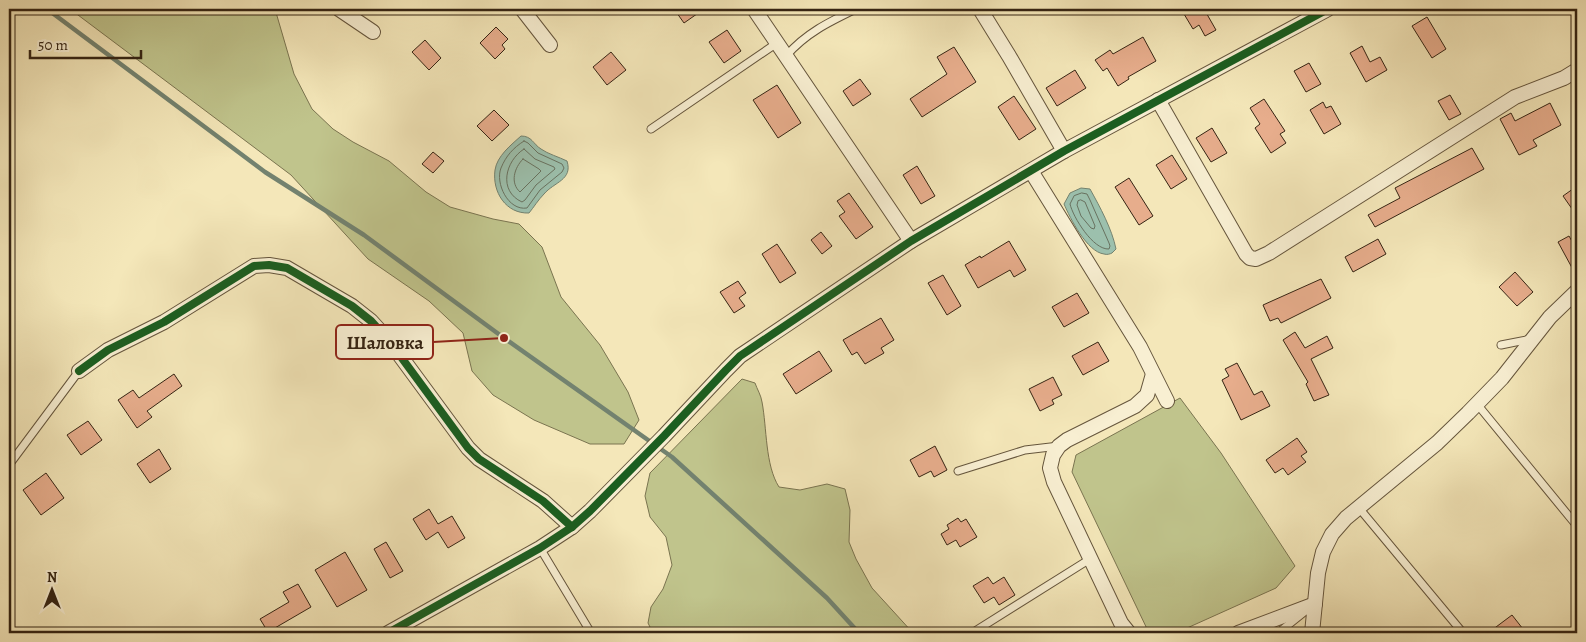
<svg xmlns="http://www.w3.org/2000/svg" width="1586" height="642" viewBox="0 0 1586 642" font-family="Alegreya,serif">
<rect width="100%" height="100%" fill="#f4e7b9"/>
<filter id="stains"><feTurbulence type="fractalNoise" baseFrequency=".004" numOctaves="4"/><feColorMatrix values="0 0 0 0 .2 0 0 0 0 .09 0 0 0 0 .02 0 0 0 .5 -.17"/></filter>
<radialGradient id="worn" r=".72"><stop offset=".6" stop-color="#630" stop-opacity="0"/><stop offset="1" stop-color="#630" stop-opacity=".3"/></radialGradient>
<g fill="#c0c48c" stroke="#7a7450">
<polygon points="70,9 275,9 294,74 312,109 333,129 353,142 389,161 426,192 450,207 493,219 519,224 542,247 561,297 600,345 628,392 639,420 624,444 590,444 534,420 493,395 472,371 463,333 429,301 368,259 291,175"/>
<path d="M742,379l13,4c2,6 6,12 7,19 5,26 3,63 17,85l21,3 27,-6 18,5 5,21 -1,32 7,17 16,29 41,45h-260l-5,-10 3,-16 12,-18 9,-24 -6,-28 -16,-20 -5,-21 5,-23z"/>
<polygon points="1180,398 1221,453 1295,566 1276,588 1176,633 1149,633 1072,472 1076,455"/>
</g>
<g fill="#9cc0ad" stroke="#73826f">
<path d="M521,136c11,0 12,8 20,13 7,5 18,8 26,12 6,19 -13,21 -23,33 -6,6 -10,13 -15,19 -23,1 -37,-21 -34,-43 2,-14 16,-25 26,-34z"/>
<path d="M1081,188l9,1c10,18 22,40 26,60l-4,4c-2,1 -5,2 -8,1 -17,-2 -34,-36 -40,-50l6,-11z"/>
</g>
<g fill="none" stroke-linecap="round" stroke-linejoin="round">
<g stroke="#687260" stroke-width="1">
<path d="M524,141l4,2 10,10 24,11 2,4 -2,4 -22,18 -13,18c-19,3 -32,-25 -26,-40 5,-12 12,-20 23,-27z"/>
<path d="M524,149l11,10 19,8 1,2 -19,16 -11,15 -3,2c-24,-11 -17,-41 2,-53z"/>
<path d="M523,159l16,10 2,2 -21,21c-10,-9 -6,-24 3,-33z"/>
<path d="M1082,193l5,1 3,6 19,43 1,3 -1,3c-16,1 -36,-32 -39,-45l4,-8z"/>
<polygon points="1081,200 1085,202 1095,226 1094,229 1091,228 1081,216 1077,205 1078,201"/>
</g>
<polyline stroke="#73826f" stroke-width="4.5" points="47,9 265,172 364,235 504,338 672,457 827,598 859,633"/>
</g>
<g fill="#e7ad8c" stroke="#352413">
<polygon points="674,9 704,9 684,23"/>
<polygon points="1181,9 1204,9 1216,30 1205,36 1199,25 1193,29"/>
<polygon points="1427,17 1446,49 1432,58 1412,26"/>
<polygon points="496,27 508,39 502,45 505,49 495,59 480,43"/>
<polygon points="727,30 741,51 724,63 709,42"/>
<polygon points="1143,37 1156,61 1128,77 1129,79 1118,86 1107,68 1103,71 1095,60 1110,50 1113,54"/>
<polygon points="425,40 441,58 429,70 412,52"/>
<polygon points="1362,46 1370,62 1380,57 1387,70 1366,82 1350,53"/>
<polygon points="954,47 976,82 922,117 910,99 947,74 937,57"/>
<polygon points="611,52 626,70 607,85 593,67"/>
<polygon points="1309,63 1321,84 1306,92 1294,71"/>
<polygon points="1075,70 1086,88 1057,106 1046,88"/>
<polygon points="860,79 871,94 853,106 843,91"/>
<polygon points="777,85 801,123 778,138 753,100"/>
<polygon points="1450,95 1461,114 1449,120 1438,101"/>
<polygon points="1014,96 1036,129 1019,140 998,107"/>
<polygon points="1264,99 1285,131 1280,134 1286,143 1271,153 1255,128 1260,124 1250,108"/>
<polygon points="1323,102 1326,108 1331,106 1341,124 1324,134 1310,110"/>
<polygon points="1550,103 1561,125 1533,140 1537,146 1519,155 1500,119 1511,113 1515,121"/>
<polygon points="494,110 509,125 492,141 477,126"/>
<polygon points="1212,128 1227,153 1211,162 1196,138"/>
<polygon points="1472,148 1484,169 1375,227 1368,215 1400,198 1395,188"/>
<polygon points="433,152 444,161 433,173 422,164"/>
<polygon points="1172,155 1187,179 1171,189 1156,165"/>
<polygon points="917,166 935,196 921,204 903,175"/>
<polygon points="1129,178 1153,216 1139,225 1115,187"/>
<polygon points="1577,186 1577,216 1563,196"/>
<polygon points="849,193 873,227 856,239 839,216 845,212 837,201"/>
<polygon points="821,232 832,246 822,254 811,240"/>
<polygon points="1569,236 1577,250 1577,277 1558,242"/>
<polygon points="1378,239 1386,254 1353,272 1345,257"/>
<polygon points="1009,241 1026,270 1014,277 1010,270 978,288 965,265 980,256 981,258"/>
<polygon points="777,244 796,273 780,283 762,254"/>
<polygon points="1515,272 1533,292 1517,306 1499,287"/>
<polygon points="943,275 961,306 947,315 928,283"/>
<polygon points="1321,279 1331,298 1281,323 1278,318 1270,321 1263,305"/>
<polygon points="738,281 746,293 739,298 745,306 734,313 720,292"/>
<polygon points="1077,293 1089,313 1064,327 1052,307"/>
<polygon points="881,318 894,340 881,348 884,353 865,364 857,352 852,355 843,340"/>
<polygon points="1295,332 1305,348 1327,336 1333,348 1311,359 1329,395 1314,401 1306,384 1308,382 1283,340"/>
<polygon points="1098,342 1109,361 1083,375 1072,356"/>
<polygon points="819,351 832,371 796,394 783,374"/>
<polygon points="1237,363 1254,395 1262,391 1270,406 1241,420 1222,380 1229,376 1225,369"/>
<polygon points="174,374 182,386 147,411 152,417 137,428 118,400 133,390 139,398"/>
<polygon points="1053,377 1062,395 1052,400 1054,404 1040,411 1029,389"/>
<polygon points="88,421 102,440 81,455 67,435"/>
<polygon points="1297,438 1307,452 1301,456 1306,462 1288,475 1283,468 1275,473 1266,460"/>
<polygon points="935,446 947,470 934,477 931,471 919,477 910,460"/>
<polygon points="159,449 171,469 150,483 137,464"/>
<polygon points="46,473 64,498 41,515 23,490"/>
<polygon points="429,509 438,524 452,516 465,538 448,548 438,532 426,540 413,519"/>
<polygon points="958,518 961,522 966,519 977,537 960,547 956,540 947,545 941,534 949,529 947,525"/>
<polygon points="386,542 403,571 390,578 374,549"/>
<polygon points="345,552 367,590 337,607 315,570"/>
<polygon points="988,577 993,584 1004,577 1015,595 999,605 994,597 984,603 973,586"/>
<polygon points="298,584 311,607 268,632 260,619 289,602 283,592"/>
<polygon points="1512,615 1523,629 1517,633 1488,633"/>
</g>
<g fill="none" stroke-linecap="round" stroke-linejoin="round">
<g stroke="#65553c" stroke-width="9">
<g id="service">
<path d="M786,56c20,-23 43,-34 70,-47"/>
<polyline points="651,129 777,43"/>
<polyline points="1501,345 1531,339"/>
<polyline points="1477,404 1577,526"/>
<polyline points="9,465 79,371"/>
<polyline points="958,471 1025,450 1059,446"/>
<polyline points="1359,508 1463,633"/>
<polyline points="540,548 591,633"/>
<polyline points="972,633 1090,559"/>
<polyline points="1278,633 1303,613"/>
</g>
</g>
<g stroke="#65553c" stroke-width="16">
<g id="minor">
<polyline points="339,9 373,32"/>
<polyline points="522,9 550,45"/>
<polyline points="754,9 911,241"/>
<polyline points="980,9 1009,56 1064,151"/>
<polyline points="1158,100 1246,254 1250,258 1256,259 1269,253 1515,97 1564,78 1577,70"/>
<polyline points="1031,171 1140,347 1167,401"/>
<polyline points="79,371 108,350 164,322 254,266 269,265 287,268 352,306 371,321 390,342 468,448 479,459 543,501 572,527"/>
<polyline points="388,633 540,548 572,527 590,511 664,436 726,370 740,356 911,241 1064,151 1328,9"/>
<polyline points="1129,633 1121,623 1054,482 1050,468 1053,455 1059,446 1067,440 1135,406 1147,395 1153,374"/>
<polyline points="1238,633 1315,604"/>
<polyline points="1312,633 1318,573 1323,552 1332,534 1346,518 1437,443 1468,413 1502,378 1550,317 1577,291"/>
</g>
</g>
<use href="#service" stroke="#f8efd2" stroke-width="7"/>
<use href="#minor" stroke="#f8efd2" stroke-width="14"/>
<g stroke="#f8efd2" stroke-width="11">
<g id="cycleway">
<polyline points="79,371 108,350 164,322 254,266 269,265 287,268 352,306 371,321 390,342 468,448 479,459 543,501 572,527"/>
<polyline points="388,633 540,548 572,527 590,511 664,436 726,370 740,356 911,241 1064,151 1328,9"/>
</g>
</g>
<use href="#cycleway" stroke="#1b5e20" stroke-width="8"/>
</g>
<path fill="none" stroke="#8f2418" stroke-width="2" d="M504 338L433 342"/>
<circle fill="#8f2418" stroke="#f8efd2" stroke-width="2" cx="504" cy="338" r="5"/>
<rect fill="#f8efd2" stroke="#8f2418" stroke-width="2" x="336" y="325" width="97" height="34" rx="5"/>
<g font-size="19" text-anchor="middle" font-weight="bold" fill="#352413">
<text x="385" y="349">Шаловка</text>
</g>
<rect width="1586" height="642" fill="none" stroke="#f4e7b9" stroke-width="30"/>
<rect x="10" y="10" width="1566" height="622" fill="none" stroke="#352413" stroke-width="2.5"/>
<rect x="15" y="15" width="1556" height="612" fill="none" stroke="#352413"/>
<g transform="translate(52 590)" stroke="#f8efd2" stroke-width="4" paint-order="stroke">
<path d="M0-4L9 19L0 12L-9 19Z" fill="#352413"/>
<text y="-8" font-size="14" font-weight="bold" text-anchor="middle" fill="#352413">N</text>
</g>
<path d="M30 50v8h111v-8" fill="none" stroke="#352413" stroke-width="2.5"/>
<text x="38" y="50" font-size="15" fill="#352413" stroke="#f8efd2" stroke-width="4" paint-order="stroke">50 m</text>
<rect width="100%" height="100%" filter="url(#stains)"/>
<rect width="100%" height="100%" fill="url(#worn)"/>
</svg>
